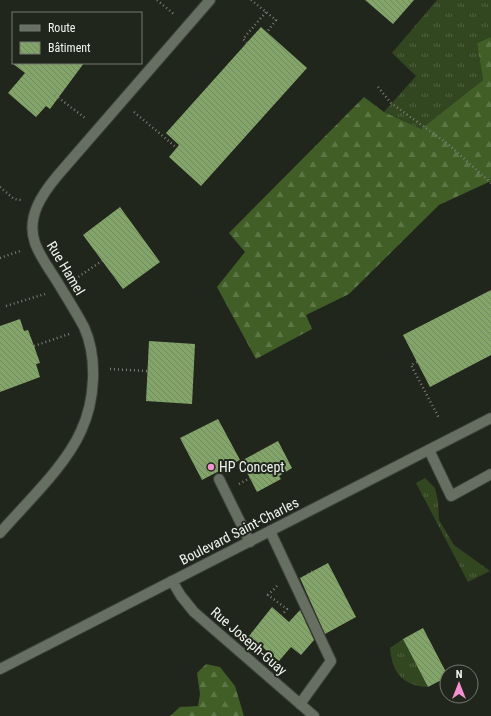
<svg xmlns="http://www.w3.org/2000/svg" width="491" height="716" viewBox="0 0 491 716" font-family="'Roboto Condensed',sans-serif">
<defs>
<pattern id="grass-tufts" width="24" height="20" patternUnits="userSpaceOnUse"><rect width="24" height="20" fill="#324720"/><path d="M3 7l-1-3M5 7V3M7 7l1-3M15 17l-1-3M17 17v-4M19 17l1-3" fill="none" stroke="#506241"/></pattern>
<pattern id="forest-firs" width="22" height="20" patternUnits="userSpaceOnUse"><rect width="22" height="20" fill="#405e26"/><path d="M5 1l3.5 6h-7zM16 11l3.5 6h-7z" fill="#5c7646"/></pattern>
<pattern id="building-back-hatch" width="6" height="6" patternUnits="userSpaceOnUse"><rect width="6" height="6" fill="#83a56a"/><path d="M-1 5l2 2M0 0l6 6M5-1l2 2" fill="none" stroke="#718960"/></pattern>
</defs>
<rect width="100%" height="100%" fill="#21261d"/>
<g fill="url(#grass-tufts)">
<polygon points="437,0 491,0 491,37 477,43 483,80 421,129 384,112 416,76 392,53"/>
<polygon points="425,478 435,488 438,501 439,520 454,545 490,571 468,582 416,483"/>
<path d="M403,639l25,48c-25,-1 -36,-14 -38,-39z"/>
</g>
<g fill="url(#forest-firs)">
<polygon points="491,37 491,181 439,205 349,294 306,315 312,329 256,359 217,287 245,252 229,233 364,97 384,112 421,129 483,80 477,43"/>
<polygon points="206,664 220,667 235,686 244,716 170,716 180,707 198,706 200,694 197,673"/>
</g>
<g fill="url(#building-back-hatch)">
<polygon points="365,0 414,0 393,24"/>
<polygon points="261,27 307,68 201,186 169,157 179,145 166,133"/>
<polygon points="12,63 84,63 50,109 46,106 36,117 8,93 25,73"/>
<polygon points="120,207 160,262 123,289 83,235"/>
<polygon points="491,290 491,355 430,387 403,335"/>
<polygon points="20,319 24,331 28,330 34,346 40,363 36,364 40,377 0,392 0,326"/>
<polygon points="149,341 195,344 192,404 146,401"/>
<polygon points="218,419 240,460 202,480 180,438"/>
<polygon points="278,441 292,468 279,476 281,479 257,492 241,461"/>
<polygon points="328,563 356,617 325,634 300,578"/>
<polygon points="272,607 289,622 300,610 314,640 301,655 291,647 279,661 249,636"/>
<polygon points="423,628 447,674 447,677 428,687 403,639"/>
</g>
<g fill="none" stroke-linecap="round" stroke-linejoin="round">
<g stroke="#3d413a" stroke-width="12">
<g id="minor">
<polyline points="429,450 451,496 491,474"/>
<polyline points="219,479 250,542"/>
<polyline points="270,531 331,661 300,704"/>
<path d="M0,533c26,-30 65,-66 81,-102 14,-30 17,-73 3,-104 -8,-15 -17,-29 -26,-44 -8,-13 -18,-26 -23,-40 -9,-26 7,-49 23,-68l152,-175"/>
<polyline points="172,581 181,596 194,612 314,716"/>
<polyline points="0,669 491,418"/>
</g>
</g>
<g stroke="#7a7e76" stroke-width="2.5" stroke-dasharray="1 3" stroke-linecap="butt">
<polyline points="157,0 175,15"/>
<polyline points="251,0 276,20 267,32"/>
<polyline points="247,43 243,39 266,12"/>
<polyline points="378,87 391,103 448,144 491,183"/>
<polyline points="55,95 85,118"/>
<polyline points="134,112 177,148"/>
<polyline points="0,187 14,199 21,200"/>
<polyline points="0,258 20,251"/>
<polyline points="75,279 102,261"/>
<polyline points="6,306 45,294"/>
<polyline points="34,346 69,334"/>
<polyline points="417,362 411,365 439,418"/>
<polyline points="110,369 147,371"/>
<polyline points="239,484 250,478"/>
<polyline points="308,574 315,570"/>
<polyline points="277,586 268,595 287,609 282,615"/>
</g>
<use href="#minor" stroke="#676e62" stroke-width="10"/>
</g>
<circle fill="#f690d0" stroke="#21261d" stroke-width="1.5" cx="211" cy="467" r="4"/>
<g text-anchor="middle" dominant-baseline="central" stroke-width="4" stroke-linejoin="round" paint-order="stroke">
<g font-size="14" fill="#f0f4ed" stroke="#21261d">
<text transform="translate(66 268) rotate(59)">Rue Hamel</text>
<text transform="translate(239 531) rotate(-27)">Boulevard Saint-Charles</text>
<text transform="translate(249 641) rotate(41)">Rue Joseph-Guay</text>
</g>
<g font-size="14" fill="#f0f4ed" stroke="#21261d" text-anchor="start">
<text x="219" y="467">HP Concept</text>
</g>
</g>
<rect x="12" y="12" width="130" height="52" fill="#21261d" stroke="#747870"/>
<rect x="20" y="25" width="20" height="6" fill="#676e62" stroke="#747870"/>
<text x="48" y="32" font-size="12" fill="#f0f4ed">Route</text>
<rect x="20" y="42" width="20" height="12" fill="url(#building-back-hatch)" stroke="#747870"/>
<text x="48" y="52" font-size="12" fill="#f0f4ed">Bâtiment</text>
<g transform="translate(459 684)"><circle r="19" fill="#21261d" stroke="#747870"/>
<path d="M0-3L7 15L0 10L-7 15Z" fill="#f690d0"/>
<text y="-6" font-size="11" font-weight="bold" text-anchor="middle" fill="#f0f4ed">N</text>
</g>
</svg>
